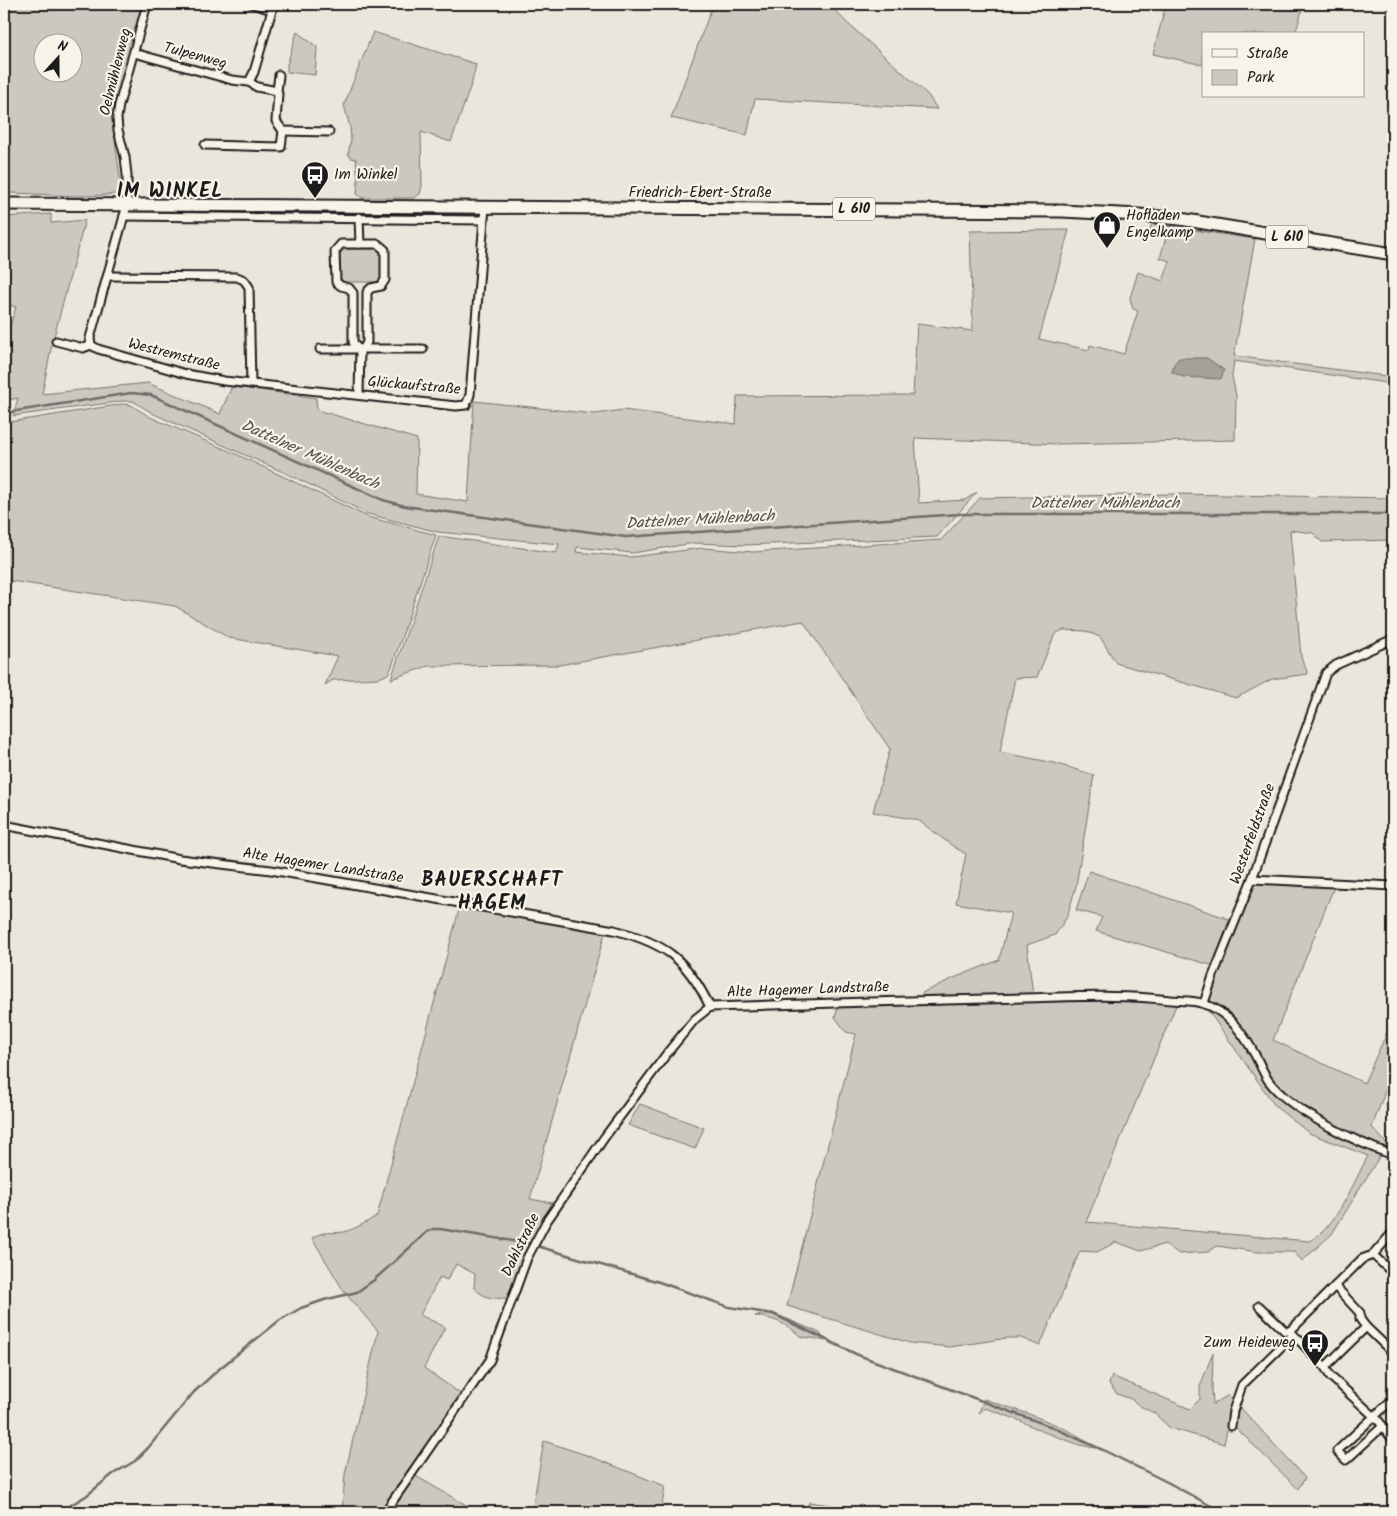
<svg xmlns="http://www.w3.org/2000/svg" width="1397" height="1516" viewBox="0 0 1397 1516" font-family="Kalam,sans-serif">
<rect width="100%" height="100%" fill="#eae6dc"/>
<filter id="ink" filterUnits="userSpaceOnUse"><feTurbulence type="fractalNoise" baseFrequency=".02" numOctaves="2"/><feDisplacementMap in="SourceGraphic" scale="10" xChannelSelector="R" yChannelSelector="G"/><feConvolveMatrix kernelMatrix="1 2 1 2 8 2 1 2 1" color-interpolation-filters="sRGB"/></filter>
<g filter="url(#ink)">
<g fill="#ccc8c0" stroke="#74726e" fill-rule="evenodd">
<path d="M4,4h138l-30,114 9,67 -2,6 -4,3c-37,5 -75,-1 -111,-1zM42,42h30v30h-30z"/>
<polygon points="713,4 829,4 846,22 928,95 937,109 755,99 747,135 671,118"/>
<polygon points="1166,4 1304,4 1295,34 1203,34 1203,65 1153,54"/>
<polygon points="297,32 317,47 315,75 287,72 287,65"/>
<polygon points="373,32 476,64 472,82 451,142 421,132 422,186 420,194 414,198 362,198 357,194 358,180 356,159 351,158 348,154 351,140 350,127 344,105"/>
<polygon points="51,214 51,223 85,220 52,344 42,394 148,383 220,414 232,386 316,398 317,410 417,439 416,494 468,502 474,401 595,414 623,410 736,424 737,396 913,395 917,324 973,331 970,231 1069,230 1039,339 1089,350 1090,345 1124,354 1138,311 1133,309 1130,298 1138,272 1163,281 1170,261 1160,258 1167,234 1149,232 1152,224 1255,239 1234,356 1393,377 1393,384 1234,361 1232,376 1236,396 1235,440 1058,444 915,438 919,503 965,500 977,492 937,537 745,545 694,543 633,553 577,547 576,552 631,557 703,548 753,552 941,540 980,498 1173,494 1393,498 1393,540 1322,542 1313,533 1290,530 1301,657 1308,674 1272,679 1236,698 1116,663 1100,637 1085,631 1063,630 1055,634 1037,677 1015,678 1000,752 1054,763 1094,775 1076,886 1067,917 1055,935 1027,945 1033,995 922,998 922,993 954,978 999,960 1011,913 956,903 966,854 954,847 918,820 873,812 890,749 803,621 559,665 428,666 391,679 439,536 556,553 559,544 438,532 368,514 294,477 154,414 133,401 123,401 13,416 18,398 9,400 4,417 4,346 16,307 4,304 4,217"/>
<polygon points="345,249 376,249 381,253 381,278 376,282 344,282 340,277 340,254"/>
<polygon points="123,404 131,405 150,417 236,454 368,517 436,535 392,666 388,674 379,678 333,680 325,685 338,656 229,638 175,606 4,580 4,423"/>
<polygon points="1089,871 1229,919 1214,966 1096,931 1102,917 1076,910"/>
<path d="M1254,882l80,5 -61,153 91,43 29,-64v51l-21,57 15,17 -55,90 -30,27 -8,-9h-36l-41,-6 -9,6 -29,2 -14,-10 -24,7 -25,-9 -19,10 -17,-1 -40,95 -19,-8h-14l-57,9 -40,-4 -123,-37 69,-272 -10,-2 -11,-15 4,-12c31,3 60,0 91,0 82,-2 165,-9 247,-2l-91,219 223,19c27,-12 45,-60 59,-85l-59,-23 -33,-26 -69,-98 5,-19z"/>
<path d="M460,906l145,27 -75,266 22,4 -30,57 -14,37 -2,1c-12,1 -26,0 -32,-12l1,-12 -19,-10 -9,16 -7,-3 -20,38 25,12 -21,41 38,27 -81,117h-39l3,-38 33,-143 -33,-38 -33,-55c12,-8 18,-4 32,-6 11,-3 23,-10 33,-16z"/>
<polygon points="640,1104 704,1128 695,1149 628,1125"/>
<path d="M773,1313l47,20 5,8 -13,-3 -11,-1c-13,-13 -28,-19 -46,-21z"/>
<polygon points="1213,1352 1212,1389 1213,1404 1229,1395 1305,1478 1298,1489 1229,1421 1224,1444 1170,1428 1154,1413 1140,1406 1131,1399 1117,1394 1109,1384 1112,1376 1190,1409 1200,1399 1200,1387"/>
<path d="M984,1399c33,11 86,27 112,49l-16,-3 -36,-13 -28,-13 -31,-11 -6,5z"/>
<polygon points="544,1441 589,1456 665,1486 661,1512 532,1512"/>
<polygon points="414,1475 473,1509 472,1512 467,1512 446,1504 443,1512 389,1512"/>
<polygon points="809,1502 831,1505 843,1512 806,1512"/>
</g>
<polygon fill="#a3a19a" stroke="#6d6c68" points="1179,358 1207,358 1224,370 1221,379 1183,377 1172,372 1174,364"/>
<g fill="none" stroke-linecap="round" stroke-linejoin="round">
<g stroke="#6d6c68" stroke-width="2.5">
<polyline points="4,413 131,393 151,395 383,500 405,506 626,537 960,514 1393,514"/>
<polyline points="537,1246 659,1282 729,1307 773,1314 858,1355 1052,1427 1105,1451 1169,1483 1222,1512"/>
<polyline points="59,1512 86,1496 113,1474 135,1461 148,1448 194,1392 219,1369 280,1320 301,1308 324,1300 357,1292 374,1280 427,1232 433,1229 440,1229 531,1244"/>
</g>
<g stroke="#1c1c1c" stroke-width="11">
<g id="minor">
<polyline points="253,4 272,10"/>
<polyline points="134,53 232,80 249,82 257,87 277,91 278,94 276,121 283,131 281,147 205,145"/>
<polyline points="249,82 254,72 272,10 276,4"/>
<polyline points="277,91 279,75"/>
<polyline points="283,131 329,132"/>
<polyline points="124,216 483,220"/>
<polyline points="359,217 360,244"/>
<polyline points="109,276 237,277 244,280 249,287 251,384"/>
<polyline points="56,341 83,348 91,345"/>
<polyline points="91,345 98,349 186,374 224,381 456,406 466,405 470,395 485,207"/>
<polyline points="91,345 90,338 127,205 127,175 125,157 118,130 117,118 119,105 147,4"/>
<polyline points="357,348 353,342 353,293 349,288 341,286 336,282 335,251 341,244 378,244 385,250 385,280 381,286 371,288 367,292 367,342 364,348"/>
<polyline points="320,349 423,349"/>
<polyline points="359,395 360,349"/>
<path d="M4,825l176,34 91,11 343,60c51,13 73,29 96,77"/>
<polyline points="1252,879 1393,886"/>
<polyline points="1204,1003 1213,976 1252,879 1326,673 1336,665 1393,639"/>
<path d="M710,1007c105,-4 209,-6 314,-9 49,-1 98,-4 147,2 10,1 23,0 33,4 23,7 39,29 50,49 5,9 9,19 14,27 22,31 90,63 125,75"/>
<polyline points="1373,1255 1393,1273"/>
<polyline points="1259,1306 1285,1331 1290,1331 1325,1367 1330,1376 1378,1420 1393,1440"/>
<polyline points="1366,1327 1393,1353"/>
<polyline points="1290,1331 1362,1259 1373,1255 1393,1232"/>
<polyline points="1325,1367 1366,1327 1360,1319 1360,1313 1335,1286"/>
<polyline points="1231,1426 1233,1411 1242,1385 1293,1335"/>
<polyline points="1383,1426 1346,1460 1337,1451 1393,1399"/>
<polyline points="385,1512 490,1360 527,1258 546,1222 604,1138 668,1052 695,1019 710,1007"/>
</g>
</g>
<g stroke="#1c1c1c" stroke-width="15">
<polyline id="primary" points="4,204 1062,211 1139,215 1180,219 1393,254"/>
</g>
<use href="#minor" stroke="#f7f3e8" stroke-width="7"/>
<use href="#primary" stroke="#f7f3e8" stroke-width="11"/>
</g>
</g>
<defs>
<g id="bus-pin" transform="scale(1.4375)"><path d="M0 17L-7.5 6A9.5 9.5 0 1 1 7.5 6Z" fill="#1c1c1c" stroke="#f7f3e8"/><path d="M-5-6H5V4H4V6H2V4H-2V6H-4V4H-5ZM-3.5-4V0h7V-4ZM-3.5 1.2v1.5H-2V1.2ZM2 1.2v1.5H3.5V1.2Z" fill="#fff"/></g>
<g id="shop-pin" transform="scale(1.4375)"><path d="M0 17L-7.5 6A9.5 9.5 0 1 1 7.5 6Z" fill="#1c1c1c" stroke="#f7f3e8"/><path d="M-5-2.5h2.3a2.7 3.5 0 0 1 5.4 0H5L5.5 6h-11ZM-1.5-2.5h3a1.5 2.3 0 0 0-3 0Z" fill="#fff"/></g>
</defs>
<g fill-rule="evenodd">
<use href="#bus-pin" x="315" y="175"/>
<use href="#shop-pin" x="1107" y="225"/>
<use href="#bus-pin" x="1315" y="1343"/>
</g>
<g text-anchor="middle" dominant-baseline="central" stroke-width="4.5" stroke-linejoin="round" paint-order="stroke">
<g fill="#f7f3e8" stroke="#5e5c59" stroke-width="1">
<rect x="833" y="197.5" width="42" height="23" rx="4"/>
<rect x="1266" y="225.5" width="42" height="23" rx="4"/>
</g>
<g font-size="14" font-weight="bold" fill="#1c1c1c">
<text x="854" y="209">L 610</text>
<text x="1287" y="237">L 610</text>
</g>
<g font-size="15" fill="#1c1c1c" stroke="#f7f3e8">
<text transform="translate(195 56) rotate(15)">Tulpenweg</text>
<text transform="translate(116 72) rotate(-76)">Oelmühlenweg</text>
<text x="700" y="193">Friedrich-Ebert-Straße</text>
<text transform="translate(174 355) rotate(14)">Westremstraße</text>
<text transform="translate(414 386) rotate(5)">Glückaufstraße</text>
<text transform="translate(1253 834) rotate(-70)">Westerfeldstraße</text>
<text transform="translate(323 866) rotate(9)">Alte Hagemer Landstraße</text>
<text transform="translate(808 990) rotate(-2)">Alte Hagemer Landstraße</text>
<text transform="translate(521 1245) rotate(-64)">Dahlstraße</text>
</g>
<g font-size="15" fill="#1c1c1c" stroke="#f7f3e8" text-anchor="start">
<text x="334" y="175">Im Winkel</text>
<text x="1126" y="216">Hofladen<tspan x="1126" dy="17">Engelkamp</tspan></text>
<text x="1296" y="1343" text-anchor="end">Zum Heideweg</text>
</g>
<g font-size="16" font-style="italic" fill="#52514e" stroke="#f7f3e8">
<text transform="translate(310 455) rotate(24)">Dattelner Mühlenbach</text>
<text x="1105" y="503">Dattelner Mühlenbach</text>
<text transform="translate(700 520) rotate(-3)">Dattelner Mühlenbach</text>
</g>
<g font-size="20" font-weight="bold" letter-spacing="1" fill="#1c1c1c" stroke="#f7f3e8">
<text x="170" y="192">IM WINKEL</text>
<text x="492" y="881">BAUERSCHAFT<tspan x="492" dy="23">HAGEM</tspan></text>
</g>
</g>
<rect width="1397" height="1516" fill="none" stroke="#f7f3e8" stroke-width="20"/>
<rect x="10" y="10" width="1377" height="1496" fill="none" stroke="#1c1c1c" stroke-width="2" filter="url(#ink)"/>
<rect x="1202" y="32" width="162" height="65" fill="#f7f3e8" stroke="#9f9d96"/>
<rect x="1212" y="49" width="25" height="8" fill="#f7f3e8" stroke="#9f9d96"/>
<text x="1247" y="58" font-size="15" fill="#1c1c1c">Straße</text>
<rect x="1212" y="70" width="25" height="15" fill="#ccc8c0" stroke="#9f9d96"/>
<text x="1247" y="82" font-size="15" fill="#1c1c1c">Park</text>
<g transform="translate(58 58) rotate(21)"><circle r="24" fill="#f7f3e8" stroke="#9f9d96"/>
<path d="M0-4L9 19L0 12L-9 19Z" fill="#1c1c1c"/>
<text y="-8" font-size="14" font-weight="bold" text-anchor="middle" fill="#1c1c1c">N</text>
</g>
</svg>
